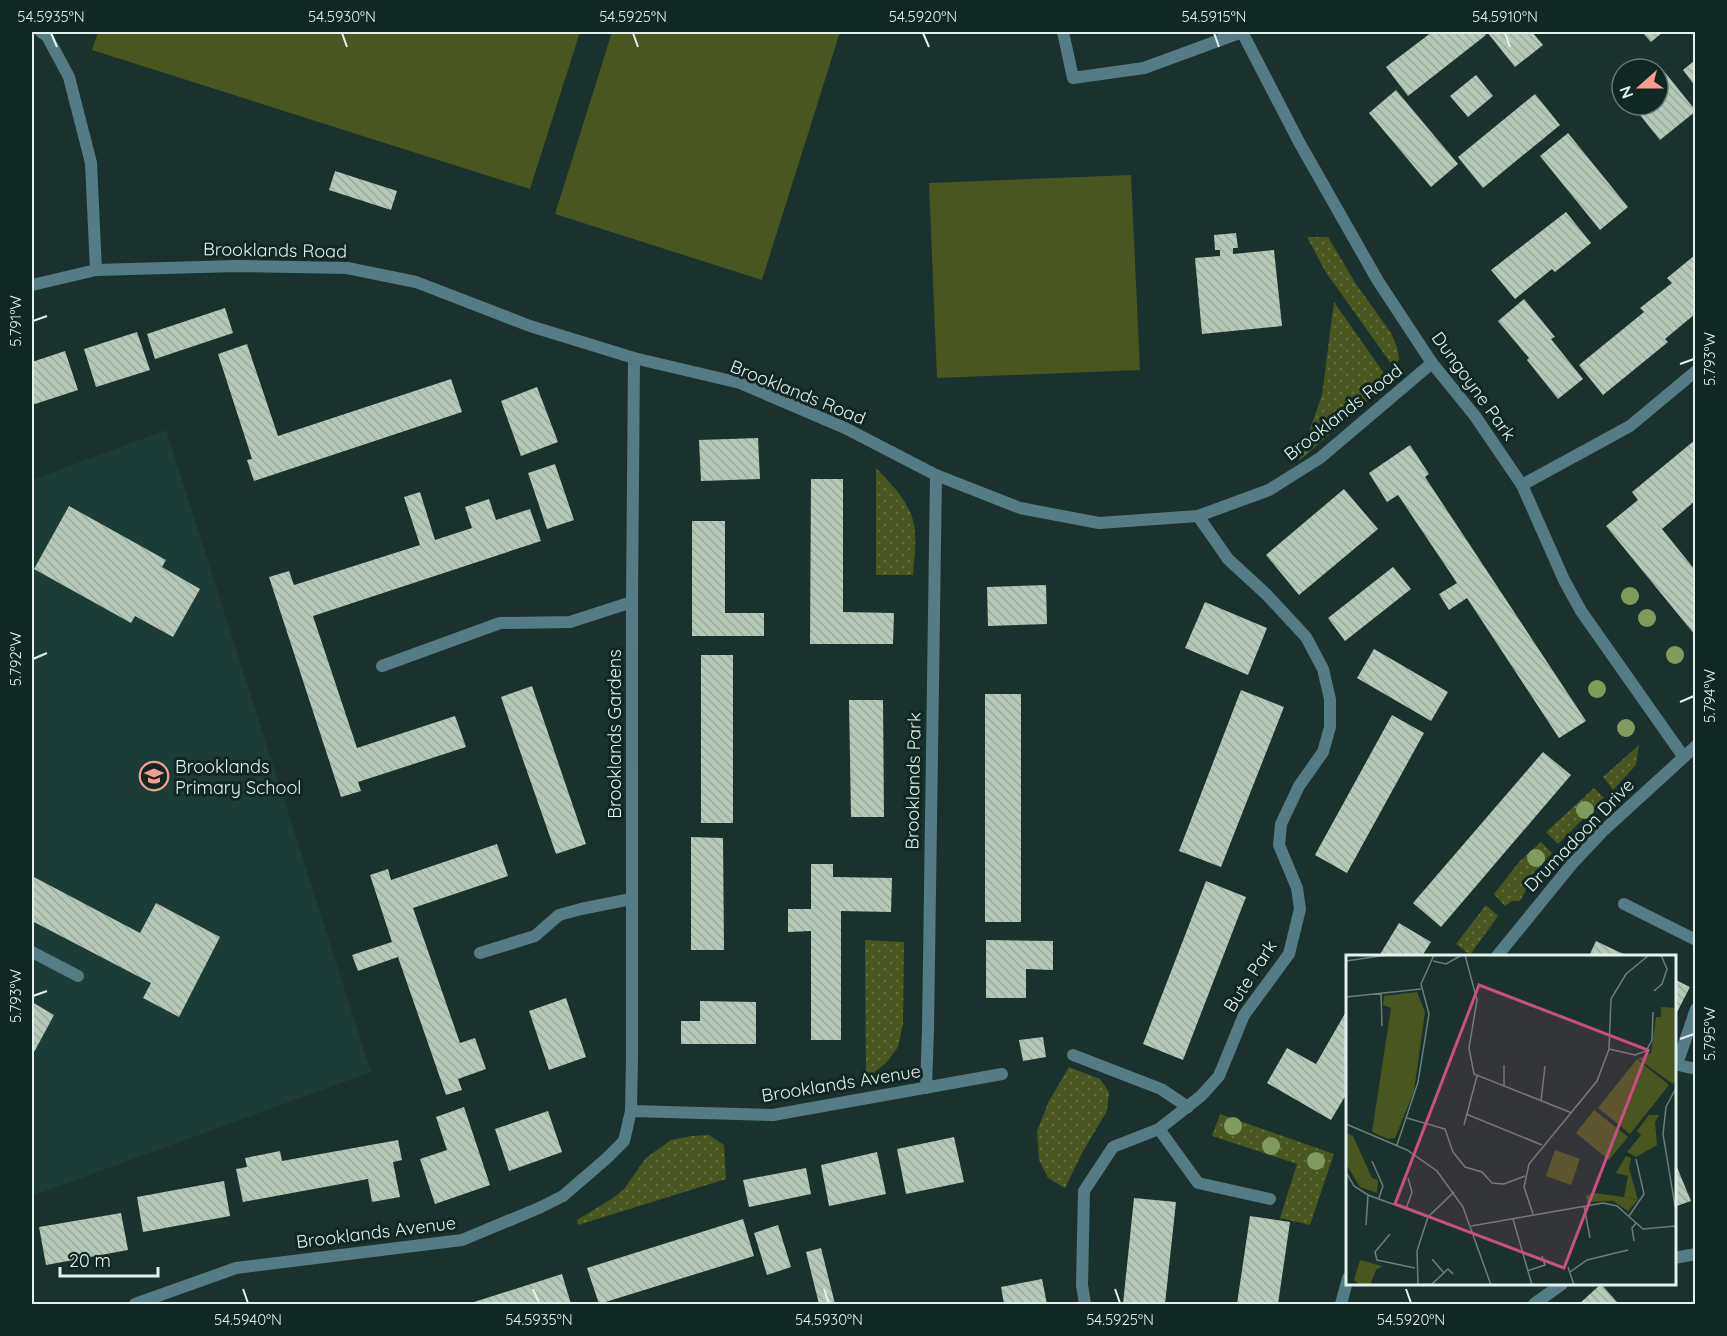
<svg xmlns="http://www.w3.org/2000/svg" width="1727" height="1336" viewBox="0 0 1727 1336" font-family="Quicksand,sans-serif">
<defs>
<pattern id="grass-dots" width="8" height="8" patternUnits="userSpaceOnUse" patternTransform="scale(1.5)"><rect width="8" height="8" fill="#49561f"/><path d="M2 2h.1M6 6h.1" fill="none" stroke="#636f40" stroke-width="1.8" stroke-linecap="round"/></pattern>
<pattern id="building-back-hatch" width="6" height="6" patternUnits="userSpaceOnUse" patternTransform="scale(1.5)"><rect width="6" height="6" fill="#b6c9b9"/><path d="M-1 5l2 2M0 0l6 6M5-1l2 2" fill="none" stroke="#9aa99c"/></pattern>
</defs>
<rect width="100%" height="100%" fill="#1b312d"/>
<polygon fill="#1c3c37" points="166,430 371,1072 32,1196 32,480"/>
<g fill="url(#grass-dots)">
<polygon points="1307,237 1328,237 1356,284 1391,333 1397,347 1399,359 1395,369 1325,271"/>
<polygon points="1334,302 1388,379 1386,385 1299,461 1322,395"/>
<path d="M876,468c18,19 37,37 39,64 1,14 -1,29 -2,43h-37z"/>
<polygon points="1639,745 1636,765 1613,790 1603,777"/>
<polygon points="1594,788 1604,798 1558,844 1546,832"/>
<polygon points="1541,842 1552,853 1528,879 1528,886 1520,901 1512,901 1505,906 1494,894 1519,862"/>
<polygon points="1486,905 1498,916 1470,955 1456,944"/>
<polygon points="865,940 904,942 903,1024 898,1047 887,1062 872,1074 866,1074"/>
<polygon points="1069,1067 1100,1079 1109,1092 1107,1111 1082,1153 1065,1188 1048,1178 1039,1160 1037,1131 1049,1101"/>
<polygon points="1220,1114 1334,1154 1310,1225 1280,1218 1297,1164 1212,1136"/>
<polygon points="709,1135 724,1145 726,1179 578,1225 577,1220 613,1198 624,1189 646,1158 671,1140 692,1136"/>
</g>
<g fill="#49561f">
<polygon points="98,32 580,32 530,189 92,50"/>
<polygon points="612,32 840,32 762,280 555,214"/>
<polygon points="1131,175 1140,370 937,378 929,183"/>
</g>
<g fill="url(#building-back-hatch)">
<polygon points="1432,32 1483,32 1486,35 1408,96 1386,67"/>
<polygon points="1487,32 1532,32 1543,45 1515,67"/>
<polygon points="1642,32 1663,32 1651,42"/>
<polygon points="1695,60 1695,86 1683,70"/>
<polygon points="1663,70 1696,111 1660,140 1632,105 1658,105 1658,75"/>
<polygon points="1476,75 1493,96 1468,117 1450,96"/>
<polygon points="1396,90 1458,164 1431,187 1369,113"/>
<polygon points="1535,94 1560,125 1483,188 1458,157"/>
<polygon points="1568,133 1628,207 1600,230 1540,156"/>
<polygon points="335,171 397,191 391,210 329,190"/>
<polygon points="1566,212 1591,243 1555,272 1552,269 1515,299 1491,270"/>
<polygon points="1236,233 1238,248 1233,248 1233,254 1274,250 1282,326 1202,334 1195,258 1220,256 1220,250 1215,250 1214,235"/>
<polygon points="1695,255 1695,307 1693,309 1695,314 1665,339 1668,342 1603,395 1579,365 1644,312 1640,308 1672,283 1667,278"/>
<polygon points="1524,299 1555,337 1551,339 1583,379 1558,399 1527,360 1529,358 1498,321"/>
<polygon points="225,308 233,333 155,359 147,334"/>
<polygon points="137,332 150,370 96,387 84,349"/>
<polygon points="247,344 278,436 451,379 462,412 254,481 247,460 252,459 218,354"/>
<polygon points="65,351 78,390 32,405 32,362"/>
<polygon points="537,387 558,442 521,456 501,401"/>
<polygon points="758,438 760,479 701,481 699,440"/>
<polygon points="1695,440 1695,501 1662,529 1695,570 1695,635 1606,526 1638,500 1632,492"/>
<polygon points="1410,445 1429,474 1425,477 1586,721 1559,738 1467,598 1449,610 1439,594 1457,583 1398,495 1387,502 1369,473"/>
<polygon points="555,464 574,520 547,529 528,473"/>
<polygon points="811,479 843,479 843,612 894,613 893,644 810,644"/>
<polygon points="1344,489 1378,529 1299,595 1266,555"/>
<polygon points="420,492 435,540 472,528 465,507 489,499 496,520 530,509 541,541 313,616 357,748 455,716 466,747 358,782 361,791 341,797 269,577 289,571 294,585 420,545 404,497"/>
<polygon points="69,506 166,560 162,567 200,589 173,637 135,616 131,623 34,569"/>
<polygon points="692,521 725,521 725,613 764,613 764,636 692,636"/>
<polygon points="1393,567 1411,589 1345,641 1328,618"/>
<polygon points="1046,585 1047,624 988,626 987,587"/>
<polygon points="1205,602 1267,628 1248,675 1185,648"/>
<polygon points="1374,649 1448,692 1431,721 1357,678"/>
<rect x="701" y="655" width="32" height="168"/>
<polygon points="532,686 586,844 556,854 501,697"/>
<polygon points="1241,690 1284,707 1221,867 1179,851"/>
<rect x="985" y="694" width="36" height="228"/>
<polygon points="849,700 883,700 884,817 851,817"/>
<polygon points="1392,715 1424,733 1347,873 1315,855"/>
<polygon points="1543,752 1571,775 1441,927 1413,903"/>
<polygon points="691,837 723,838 724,950 691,950"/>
<polygon points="497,844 508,876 413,908 460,1043 475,1038 486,1069 458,1079 462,1090 446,1095 398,957 358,971 352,955 392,942 370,875 388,869 391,880"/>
<polygon points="811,864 833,864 833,877 892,878 891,912 841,911 841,1040 811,1040 811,931 788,932 788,909 811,909"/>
<polygon points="32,876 140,933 156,903 220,937 179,1017 143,998 151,983 32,921"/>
<polygon points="1206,881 1246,897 1183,1060 1143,1044"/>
<polygon points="1399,923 1431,942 1422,956 1379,956"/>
<polygon points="986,940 1053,941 1053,970 1026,969 1026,998 986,998"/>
<polygon points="1596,941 1619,952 1628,956 1589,956"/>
<polygon points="1674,979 1690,987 1674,1018"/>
<polygon points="566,998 586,1057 549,1070 529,1011"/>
<polygon points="700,1001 756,1002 756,1044 681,1044 681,1021 700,1021"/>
<polygon points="32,1002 54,1015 32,1056"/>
<polygon points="1347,1010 1347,1093 1331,1120 1267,1083 1287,1048 1316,1064"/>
<polygon points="1043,1037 1046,1057 1023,1061 1019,1040"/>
<polygon points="464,1107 490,1185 435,1204 420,1159 447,1150 436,1117"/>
<polygon points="548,1111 562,1152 509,1171 495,1129"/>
<polygon points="954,1137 964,1182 906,1194 897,1149"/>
<polygon points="398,1140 402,1160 393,1162 400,1197 372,1202 368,1179 243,1202 236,1169 247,1167 245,1158 280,1151 282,1161"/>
<polygon points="877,1152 886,1194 829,1206 821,1165"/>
<polygon points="1674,1160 1691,1201 1674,1207"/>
<polygon points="806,1168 811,1194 749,1207 743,1180"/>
<polygon points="224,1181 230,1216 143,1232 137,1197"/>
<polygon points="1134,1198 1176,1202 1165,1304 1123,1304"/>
<polygon points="121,1213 128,1250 46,1265 39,1227"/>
<polygon points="1250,1216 1290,1222 1278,1304 1237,1304"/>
<polygon points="743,1219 754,1256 599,1304 587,1268"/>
<polygon points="778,1225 791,1267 767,1275 754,1233"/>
<polygon points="821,1248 835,1304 819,1304 806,1252"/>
<polygon points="562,1274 571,1304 468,1304"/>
<polygon points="1042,1279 1047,1304 1004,1304 1001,1287"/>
<polygon points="1601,1284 1617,1302 1614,1304 1579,1304"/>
</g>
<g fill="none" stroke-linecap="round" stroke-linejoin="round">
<g stroke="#537c84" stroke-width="12">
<polyline points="1063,32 1073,78 1144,68 1242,32"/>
<polyline points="1624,904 1696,940"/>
<polyline points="32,952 78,976"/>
<polyline points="1073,1055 1161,1089 1188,1107"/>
<polyline points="1677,1064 1696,1009"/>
<polyline points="1159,1129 1198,1183 1270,1199"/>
</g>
<g stroke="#537c84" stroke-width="12">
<polyline points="41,32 47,36 69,77 91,163 96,270"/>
<polyline points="1242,32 1299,142 1378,281 1432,363 1475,416 1522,485 1564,580 1581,611 1683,756"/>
<polyline points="32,285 96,270 237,266 347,268 416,282 530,326 634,358 740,383 845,428 936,475 1020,508 1099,523 1198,516 1269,490 1320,458 1432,363"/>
<polyline points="1522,485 1630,426 1696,371"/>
<polyline points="382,666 500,623 570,622 632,602"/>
<polyline points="480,953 535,936 559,915 581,909 631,899"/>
<polyline points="1497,956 1572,864 1604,830 1696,746"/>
<polyline points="1674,1064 1696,1069"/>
<polyline points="926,1088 928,1029 936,475"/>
<polyline points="631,1111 773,1115 1002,1074"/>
<polyline points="1674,1258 1696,1254"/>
<polyline points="135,1304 236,1268 462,1240 539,1208 563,1196 607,1158 624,1141 631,1111 632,1058 632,602 634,358"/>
<polyline points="1085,1304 1082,1285 1084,1191 1113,1147 1159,1129 1201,1096 1219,1076 1244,1015 1289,954 1300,909 1297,888 1279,845 1281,824 1299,786 1323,752 1330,727 1330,699 1323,669 1306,637 1267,595 1228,559 1198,516"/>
<polyline points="1341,1304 1348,1278"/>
<polyline points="1534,1304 1562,1284"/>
</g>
</g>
<g fill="#819a5d">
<circle cx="1630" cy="596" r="9"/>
<circle cx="1647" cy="618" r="9"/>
<circle cx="1675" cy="655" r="9"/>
<circle cx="1597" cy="689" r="9"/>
<circle cx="1626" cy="728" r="9"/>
<circle cx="1585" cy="810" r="9"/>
<circle cx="1536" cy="858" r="9"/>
<circle cx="1233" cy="1126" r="9"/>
<circle cx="1271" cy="1146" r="9"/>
<circle cx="1316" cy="1161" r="9"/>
</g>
<path fill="none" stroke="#e4f1ee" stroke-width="2" d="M51,33l6,14M342,33l5,14M633,33l5,14M923,33l6,14M1214,33l5,14M1505,33l5,14M33,321l14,-5M1680,364l14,-5M33,659l14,-6M1680,702l14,-6M33,996l14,-5M1680,1039l14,-5M243,1289l5,14M533,1289l6,14M824,1289l5,14M1115,1289l5,14M1406,1289l5,14"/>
<defs>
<g id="school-ring" transform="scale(1.5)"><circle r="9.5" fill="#112723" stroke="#f59d8e" stroke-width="1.5"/><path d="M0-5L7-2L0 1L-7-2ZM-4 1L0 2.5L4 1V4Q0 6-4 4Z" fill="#f59d8e"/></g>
</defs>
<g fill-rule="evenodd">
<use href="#school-ring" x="154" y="776"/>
</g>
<g text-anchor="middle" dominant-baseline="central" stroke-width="6" stroke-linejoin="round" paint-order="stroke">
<g font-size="18" fill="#e4f1ee" stroke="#112723">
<text transform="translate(275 250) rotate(1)">Brooklands Road</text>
<text transform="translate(1474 386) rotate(54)">Dungoyne Park</text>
<text transform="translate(798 392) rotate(22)">Brooklands Road</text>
<text transform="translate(1343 412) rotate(-38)">Brooklands Road</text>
<text transform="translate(614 734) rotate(-90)">Brooklands Gardens</text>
<text transform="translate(913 781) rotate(-89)">Brooklands Park</text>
<text transform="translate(1579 835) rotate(-46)">Drumadoon Drive</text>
<text transform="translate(1250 976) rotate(-57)">Bute Park</text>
<text transform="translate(841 1083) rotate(-9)">Brooklands Avenue</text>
<text transform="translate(376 1232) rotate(-7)">Brooklands Avenue</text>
</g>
<g font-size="18" fill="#e4f1ee" stroke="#112723" text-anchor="start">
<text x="175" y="766">Brooklands<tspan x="175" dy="21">Primary School</tspan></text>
</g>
</g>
<g transform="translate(1346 955)">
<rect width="330" height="330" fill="#1b312d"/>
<path d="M303,160h10l-4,7 2,23 -21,12 -9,-5 14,-17 -4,-4zM0,178l7,3 19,42 6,2 -1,13 -17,-6 -14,-23zM249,238l29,4 14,3 -10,11 -15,-10 -26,1 -1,-6zM14,305l22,6 -6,4 -6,15h-10l-6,-5z" fill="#49561f"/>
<path d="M330,36v89l-3,4 -35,-25 13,-6 5,-36h5v-10l15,1zM71,37l8,20 -11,79 -19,47 -7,1 -16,-7 19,-124 -8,-3 1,-9zM280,201l5,2 -2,10 9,32 -14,-3 4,-21 -12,-3z" fill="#49561f"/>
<path d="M291,104l32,26 -39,49 -32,-26zM248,155l34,27 -19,23 -33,-27zM209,195l25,9 -9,26 -25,-9z" fill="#49561f"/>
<path fill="none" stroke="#6b7e7a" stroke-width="1.5" d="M119,0l12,45 -8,48 5,26 98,39M0,6l41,-6M87,6l13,3 16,-9M308,36l8,-7 5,-15 -6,-14M35,38l1,33M0,42l75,-8M263,94l26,6 11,-4 6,-11 1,-28M158,131v-21M330,133l-10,19 -3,27 13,78M195,146l4,-35M120,159l76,31M61,163l38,11 8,23 12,15 17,5 10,11 12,1 21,-8M0,169l61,26 30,21 26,36 28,78M118,170l13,-49M51,190l21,-63 11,-68 -8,-30 13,-29M26,206l11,25 -4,12M0,217l8,14 14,9 60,22M238,251l6,32M60,254l6,-17 -4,-14M187,259l-9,-27 5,-23 68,-83 12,-32 2,-50 15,-25 23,-19M283,261l15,-22 -8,-35M167,264l19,66M20,270l2,-30M125,271l132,-23 14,3 26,23 33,-3M44,279l-15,18 2,8 38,8M288,286l-2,-13 4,-5M86,304l12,14M222,312l6,18M181,316l18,-6 -3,-9M224,317l17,-12 41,-10M72,330l-1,-34 11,-34 26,-25M72,330l14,-1 16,-15 5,5"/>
<path fill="#ca4e80" fill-opacity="0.15" stroke="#ca4e80" stroke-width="3" d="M133,30l169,65 -84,218 -169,-64z"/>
<rect width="330" height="330" fill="none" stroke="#e4f1ee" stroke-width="3"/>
</g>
<rect width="1727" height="1336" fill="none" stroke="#112723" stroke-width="66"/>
<g transform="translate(1640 87) rotate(249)"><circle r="28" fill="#112723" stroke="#657874" stroke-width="1.5"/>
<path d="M0-4.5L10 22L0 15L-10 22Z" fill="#f59d8e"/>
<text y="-9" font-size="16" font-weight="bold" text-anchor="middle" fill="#e4f1ee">N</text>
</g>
<path d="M60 1267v9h98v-9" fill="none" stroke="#e4f1ee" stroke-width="3"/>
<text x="69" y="1267" font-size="18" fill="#e4f1ee" stroke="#112723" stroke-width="4.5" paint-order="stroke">20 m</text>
<rect x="33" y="33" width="1661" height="1270" fill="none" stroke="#e4f1ee" stroke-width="2"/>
<g font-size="15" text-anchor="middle" fill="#e4f1ee">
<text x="51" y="22">54.5935°N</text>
<text x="342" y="22">54.5930°N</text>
<text x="633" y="22">54.5925°N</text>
<text x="923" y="22">54.5920°N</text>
<text x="1214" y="22">54.5915°N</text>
<text x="1505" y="22">54.5910°N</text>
<text transform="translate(16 321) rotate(-90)" y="5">5.791°W</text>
<text transform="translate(1710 359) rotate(-90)" y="5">5.793°W</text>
<text transform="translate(16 659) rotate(-90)" y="5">5.792°W</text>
<text transform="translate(1710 696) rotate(-90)" y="5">5.794°W</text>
<text transform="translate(16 996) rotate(-90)" y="5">5.793°W</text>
<text transform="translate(1710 1034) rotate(-90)" y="5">5.795°W</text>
<text x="248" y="1325">54.5940°N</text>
<text x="539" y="1325">54.5935°N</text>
<text x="829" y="1325">54.5930°N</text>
<text x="1120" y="1325">54.5925°N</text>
<text x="1411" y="1325">54.5920°N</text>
</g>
</svg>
